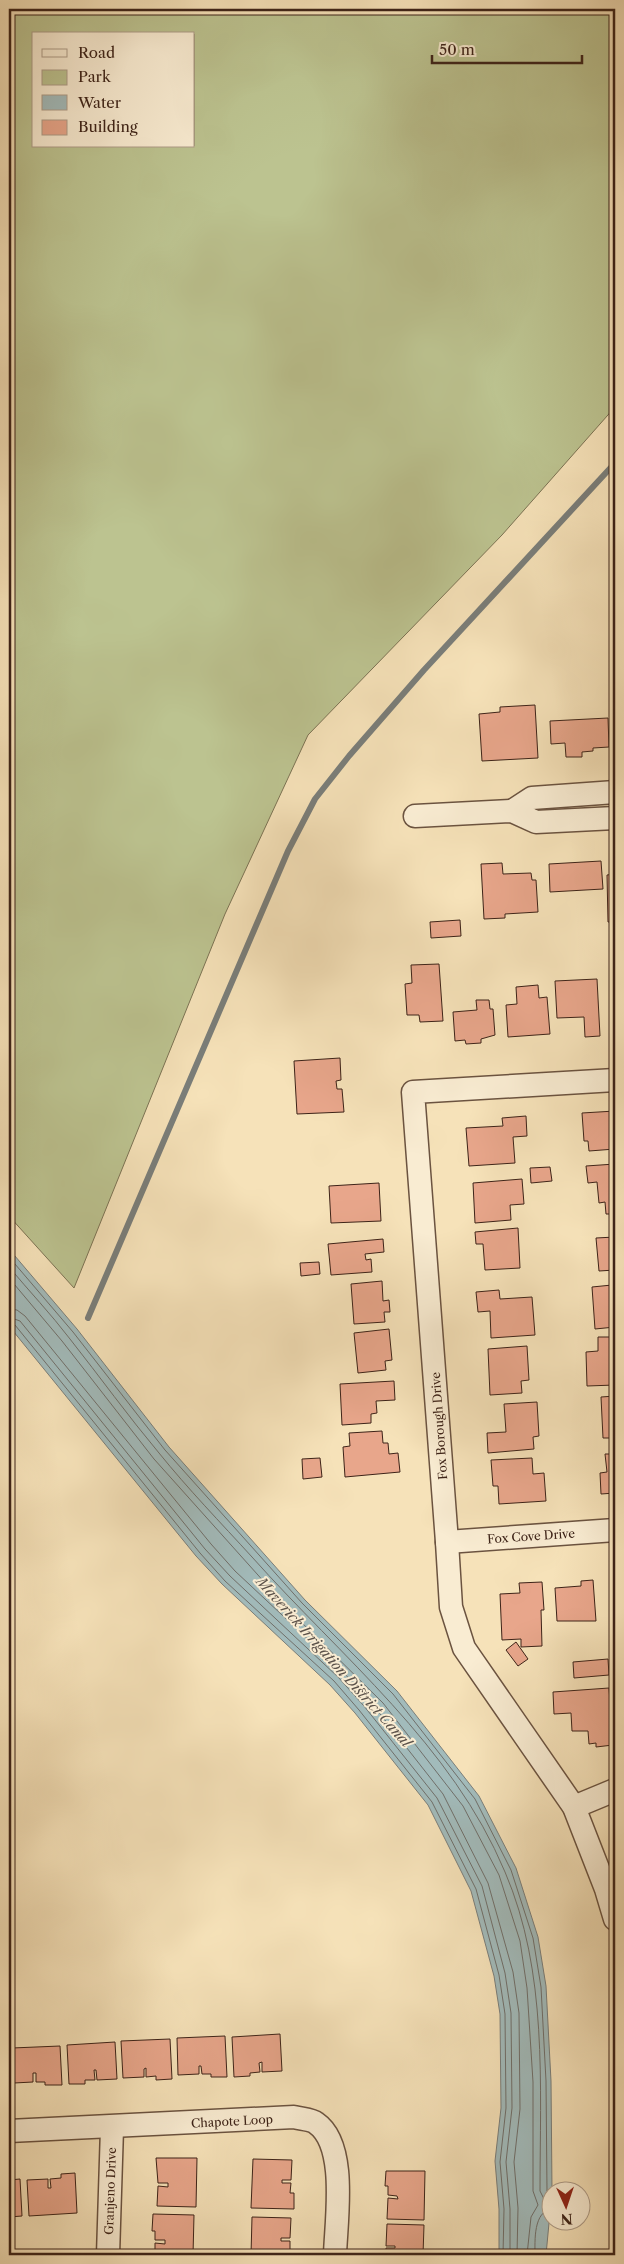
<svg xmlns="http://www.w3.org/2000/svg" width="624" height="2264" viewBox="0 0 624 2264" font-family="'Libre Caslon Text',serif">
<rect width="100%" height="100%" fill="#f6e2b9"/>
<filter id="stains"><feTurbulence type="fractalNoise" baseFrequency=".004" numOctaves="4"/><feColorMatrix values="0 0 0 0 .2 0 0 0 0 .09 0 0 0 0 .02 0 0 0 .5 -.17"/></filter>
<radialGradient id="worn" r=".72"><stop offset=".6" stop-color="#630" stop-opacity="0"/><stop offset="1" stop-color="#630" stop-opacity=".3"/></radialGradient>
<path fill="#bcc390" stroke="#7c7354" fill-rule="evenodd" d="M9,9h606v398l-113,128 -194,200 -83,179 -151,374 -65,-72zM34,34h160v112h-160z"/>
<polygon fill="#a2bbbb" stroke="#7a7e7a" points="9,1249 77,1329 169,1447 305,1600 397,1691 479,1796 516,1868 538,1937 546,1986 551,2081 552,2191 546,2255 499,2255 499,2209 495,2161 501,2108 500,2014 494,1976 471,1891 428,1805 355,1713 330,1685 222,1584 196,1556 9,1326"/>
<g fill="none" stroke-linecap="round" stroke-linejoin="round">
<g stroke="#706f6a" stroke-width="1">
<polyline points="9,1257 73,1332 165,1450 302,1603 393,1694 475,1799 511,1870 533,1938 541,1987 546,2081 547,2191 552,2196"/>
<path d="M9,1267c20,24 42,47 61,72 30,38 58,77 89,114 29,36 62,70 93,104 89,100 200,188 253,315 43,100 35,213 35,319l4,8 8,4"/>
<polyline points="9,1278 62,1341 154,1459 292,1613 383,1703 463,1806 499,1875 520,1941 527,1988 533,2082 533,2191 538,2205 531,2217 527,2255"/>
<polyline points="9,1309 17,1310 25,1316 211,1544 235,1571 343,1672 370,1701 443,1794 488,1883 513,1972 519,2013 520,2109 514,2162 518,2208 517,2255"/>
<polyline points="9,1317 20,1321 205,1549 230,1576 338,1677 364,1706 437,1798 482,1886 505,1973 511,2013 512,2108 506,2162 510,2209 510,2255"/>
<polyline points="9,1323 15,1325 200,1553 225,1581 334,1681 359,1710 432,1802 476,1889 499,1975 505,2014 506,2108 500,2162 504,2209 503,2255"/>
<path d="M535,2255c0,-14 -2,-44 17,-46"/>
</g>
<polyline stroke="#7a7e7a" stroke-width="6" points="88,1318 288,851 315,799 349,756 424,670 615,463"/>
</g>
<g fill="#e8a68b" stroke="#3d2318">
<polygon points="535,705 538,758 482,761 479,714 500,712 500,707"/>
<polygon points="608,718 609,747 593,748 593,751 582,752 582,757 566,757 565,743 551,744 550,721"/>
<polygon points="601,861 603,889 550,892 549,864"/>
<polygon points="502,863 503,874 531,873 532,880 536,880 538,912 505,914 505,918 484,919 481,864"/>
<polygon points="615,874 615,922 608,922 607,875"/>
<polygon points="460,920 461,936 431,938 430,922"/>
<polygon points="439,964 443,1021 420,1022 419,1015 407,1015 405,984 412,983 411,965"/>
<polygon points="597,979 600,1036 585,1037 584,1017 557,1018 555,981"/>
<polygon points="538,985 539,998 547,997 550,1034 508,1037 506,1005 517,1004 516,987"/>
<polygon points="615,999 615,1026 613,1000"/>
<polygon points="476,1000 489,1000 490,1009 493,1009 495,1035 481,1039 481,1043 466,1044 465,1040 455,1041 453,1012 477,1010"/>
<polygon points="340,1058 341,1080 336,1081 337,1089 342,1089 344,1112 297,1114 294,1061"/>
<polygon points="615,1111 615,1149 589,1151 588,1141 584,1141 582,1113"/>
<polygon points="526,1116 527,1136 513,1137 515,1163 469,1166 466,1128 503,1126 502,1118"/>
<polygon points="615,1164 615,1214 606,1214 605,1202 599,1203 597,1182 588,1183 586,1166"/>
<polygon points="550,1167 552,1181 531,1183 530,1168"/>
<polygon points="522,1179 524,1204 510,1205 511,1220 475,1223 473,1183"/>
<polygon points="379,1183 381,1221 331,1223 329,1186"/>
<polygon points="518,1228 520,1268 485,1270 483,1244 476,1244 475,1232"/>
<polygon points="615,1237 615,1270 599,1271 596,1238"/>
<polygon points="383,1239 384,1252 365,1254 366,1260 371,1259 372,1272 331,1275 328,1244"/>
<polygon points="319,1262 320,1274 301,1276 300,1263"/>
<polygon points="611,1279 615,1279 615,1327 595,1329 592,1287 612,1285"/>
<polygon points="382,1281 383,1301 389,1300 390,1312 384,1312 385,1322 354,1324 351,1284"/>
<polygon points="499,1290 500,1299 532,1297 535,1335 491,1338 490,1311 478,1312 476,1292"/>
<polygon points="389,1329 392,1360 385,1361 386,1370 358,1373 354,1333"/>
<polygon points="598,1337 615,1337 615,1385 587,1386 586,1352 598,1351"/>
<polygon points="527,1346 529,1380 521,1381 522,1393 490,1395 488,1349"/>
<polygon points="394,1381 395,1400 376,1401 377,1413 371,1414 371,1423 342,1425 340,1384"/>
<polygon points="615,1396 615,1445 612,1445 612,1438 603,1438 601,1397"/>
<polygon points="537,1402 539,1436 533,1437 534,1449 488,1453 487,1433 506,1432 504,1404"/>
<polygon points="382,1431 383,1443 388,1443 389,1454 398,1453 400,1472 345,1477 343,1447 350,1446 349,1433"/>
<polygon points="605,1454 615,1454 615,1493 601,1494 600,1473 607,1472"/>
<polygon points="320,1458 322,1477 303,1479 302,1459"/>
<polygon points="532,1458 533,1474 544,1473 546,1501 499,1504 498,1486 493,1486 491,1460"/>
<polygon points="593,1580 596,1621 557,1621 555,1588 581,1586 581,1581"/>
<polygon points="542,1582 544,1610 541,1610 542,1646 521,1647 521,1639 502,1640 500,1594 520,1593 519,1583"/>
<polygon points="516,1642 528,1659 518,1666 506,1650"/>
<polygon points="608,1659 609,1675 574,1678 573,1662"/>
<polygon points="609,1688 613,1745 596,1747 596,1743 589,1744 588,1731 572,1731 571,1713 554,1714 553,1692"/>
<polygon points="280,2034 282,2071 262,2072 262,2062 259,2063 260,2072 250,2073 250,2076 234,2077 232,2037"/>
<polygon points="225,2036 227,2077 211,2077 211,2074 202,2074 201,2066 199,2066 199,2074 178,2075 177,2038"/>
<polygon points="170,2039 172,2079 156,2080 156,2076 146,2077 146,2068 144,2069 144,2077 123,2078 121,2041"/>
<polygon points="115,2042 117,2079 97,2080 96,2070 94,2070 95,2080 85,2080 85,2084 69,2084 67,2045"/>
<polygon points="60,2046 62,2085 45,2085 45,2082 36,2082 36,2073 33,2073 33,2082 14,2083 12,2048"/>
<polygon points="156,2158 197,2158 196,2207 157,2206 158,2186 168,2187 168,2183 158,2183"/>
<polygon points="253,2159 292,2160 291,2180 282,2180 282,2183 291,2183 290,2193 294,2193 294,2209 251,2208"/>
<polygon points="386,2171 425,2171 424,2220 387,2219 388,2198 398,2199 397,2196 388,2195 388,2186 385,2186"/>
<polygon points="75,2173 77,2213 29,2216 27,2180 48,2179 48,2188 51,2188 50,2179 61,2178 61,2174"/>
<polygon points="20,2179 22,2216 9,2217 9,2180"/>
<polygon points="153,2214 194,2215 193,2255 155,2255 155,2243 165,2244 165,2240 155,2240 155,2231 152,2231"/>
<polygon points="252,2217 291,2218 290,2238 281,2238 281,2241 290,2241 290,2251 293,2251 293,2255 251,2255"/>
<polygon points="387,2224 424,2225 423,2255 386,2255 386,2248 395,2248 395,2246 386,2246"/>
<polygon points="62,2254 62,2255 26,2255"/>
</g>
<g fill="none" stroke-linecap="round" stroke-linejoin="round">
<g stroke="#6b5340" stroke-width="25">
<g id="minor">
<polyline points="512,811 532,798 615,792"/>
<polyline points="415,816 512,811 536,822 615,818"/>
<polyline points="615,1080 413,1092 447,1542 451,1607 464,1648 574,1807 606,1889 615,1919"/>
<polyline points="447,1542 615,1530"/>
<polyline points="574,1807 615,1790"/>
<path d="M9,2131l285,-14c7,2 17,2 22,6 32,22 20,97 19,132"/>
<polyline points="108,2255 112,2128"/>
</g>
</g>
<use href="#minor" stroke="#f9ecd2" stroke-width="22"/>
</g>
<g text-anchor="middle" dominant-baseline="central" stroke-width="4" stroke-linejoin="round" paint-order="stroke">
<g font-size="12" fill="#3d2318" stroke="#f9ecd2">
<text transform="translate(439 1426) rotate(-94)">Fox Borough Drive</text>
<text transform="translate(531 1536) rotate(-4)">Fox Cove Drive</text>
<text transform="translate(232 2121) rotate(-3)">Chapote Loop</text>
<text transform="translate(110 2191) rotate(-88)">Granjeno Drive</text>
</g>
<g font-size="14" font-style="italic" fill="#5b5149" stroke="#f9ecd2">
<text transform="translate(334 1662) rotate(48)">Maverick Irrigation District Canal</text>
</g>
</g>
<rect width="624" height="2264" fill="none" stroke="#f6e2b9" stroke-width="30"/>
<rect x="10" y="10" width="604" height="2244" fill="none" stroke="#3d2318" stroke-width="2.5"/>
<rect x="15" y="15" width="594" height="2234" fill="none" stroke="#3d2318"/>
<rect x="32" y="32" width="162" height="115" fill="#f9ecd2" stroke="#ae9c88"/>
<rect x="42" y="49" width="25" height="8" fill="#f9ecd2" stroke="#ae9c88"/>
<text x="78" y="58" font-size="15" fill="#3d2318">Road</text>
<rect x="42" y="70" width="25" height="15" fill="#bcc390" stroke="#ae9c88"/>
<text x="78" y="82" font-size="15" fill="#3d2318">Park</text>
<rect x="42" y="95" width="25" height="15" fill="#a2bbbb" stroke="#ae9c88"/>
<text x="78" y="108" font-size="15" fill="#3d2318">Water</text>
<rect x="42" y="120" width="25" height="15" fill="#e8a68b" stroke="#ae9c88"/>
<text x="78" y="132" font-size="15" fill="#3d2318">Building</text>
<g transform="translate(566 2206) rotate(177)"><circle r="24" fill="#f9ecd2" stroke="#ae9c88"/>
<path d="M0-4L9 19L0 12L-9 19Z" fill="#8f2418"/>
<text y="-8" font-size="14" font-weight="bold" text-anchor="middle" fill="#3d2318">N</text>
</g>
<path d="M432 55v8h150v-8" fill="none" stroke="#3d2318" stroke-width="2.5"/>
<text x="439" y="55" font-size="15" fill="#3d2318" stroke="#f9ecd2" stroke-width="4" paint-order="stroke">50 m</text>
<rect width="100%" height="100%" filter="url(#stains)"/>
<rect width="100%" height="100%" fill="url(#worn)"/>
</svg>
